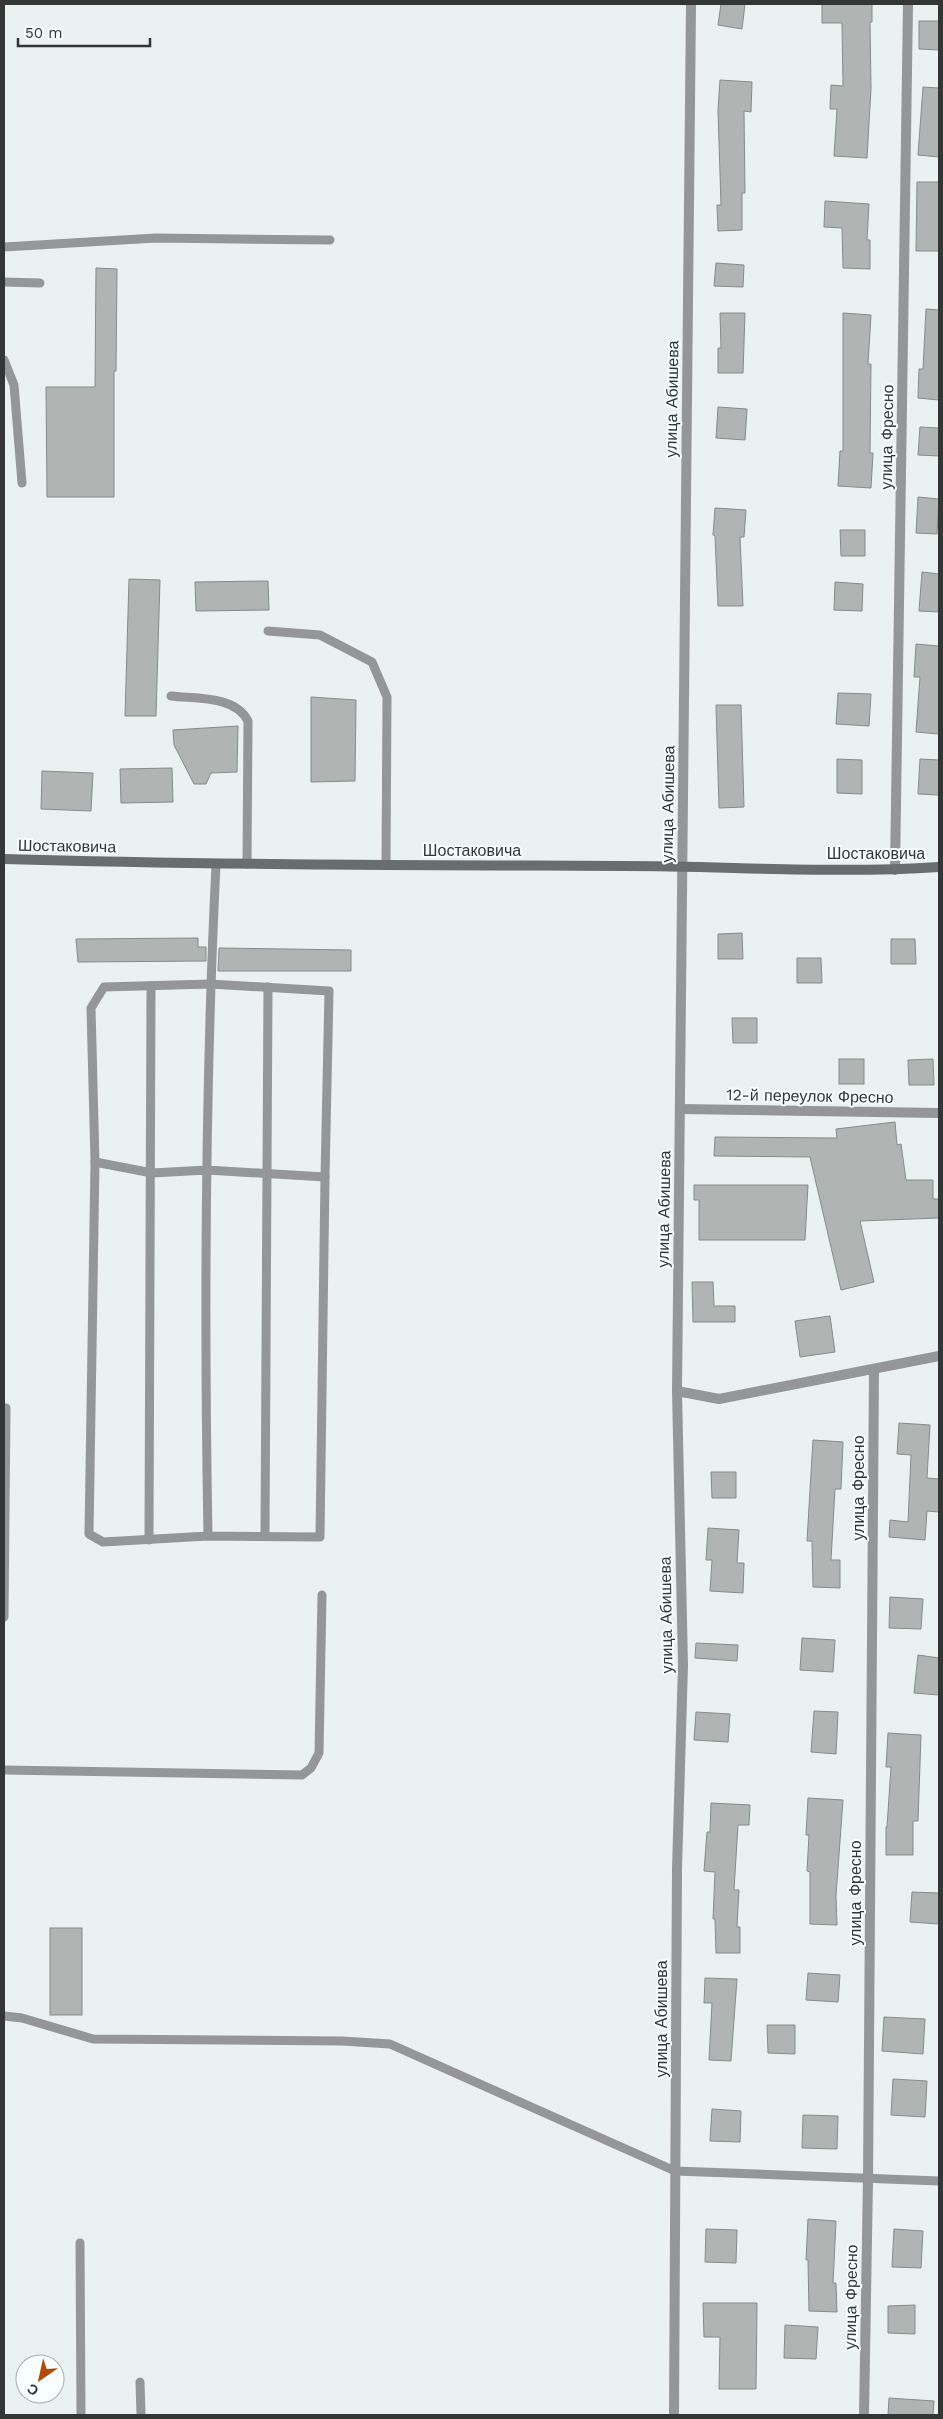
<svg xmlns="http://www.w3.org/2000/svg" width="943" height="2419" viewBox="0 0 943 2419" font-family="'Work Sans',sans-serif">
<rect width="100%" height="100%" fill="#ebf0f0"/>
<g fill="#b0b4b2" stroke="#878b89">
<polygon points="721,4 745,4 742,29 718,25"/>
<polygon points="822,4 872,4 872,22 870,22 871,88 867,158 834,156 837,109 830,109 831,85 843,86 842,23 822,23"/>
<polygon points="919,21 939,21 939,50 919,49"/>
<polygon points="720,80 752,82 751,112 744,111 745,193 742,193 742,230 718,231 717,205 721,205 718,110"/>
<polygon points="923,87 939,88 939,157 918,155"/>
<polygon points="917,182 939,182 939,251 916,251"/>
<polygon points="825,201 869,204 867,240 870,240 870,269 843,268 842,228 824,227"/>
<polygon points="716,263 744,265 743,287 714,286"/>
<polygon points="96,268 117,269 116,371 114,371 114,497 47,497 46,387 95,387"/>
<polygon points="926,309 939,310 939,400 918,398 919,369 923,369"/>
<polygon points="720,313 745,313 743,373 718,373 718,348 721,348"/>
<polygon points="843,313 871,315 868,364 871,364 870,453 873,453 871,488 838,486 840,451 843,451"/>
<polygon points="718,407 747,409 745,440 716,438"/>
<polygon points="920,427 939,428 939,456 918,455"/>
<polygon points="918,497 939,499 937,534 916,533"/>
<polygon points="715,508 746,510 744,537 740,537 743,606 718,606 715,536 713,535"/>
<polygon points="840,530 865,530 865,556 841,556"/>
<polygon points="922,572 939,574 939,612 919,611"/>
<polygon points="129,579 160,580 156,716 125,716"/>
<polygon points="268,581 269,610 196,611 195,582"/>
<polygon points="835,582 863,584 862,611 834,610"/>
<polygon points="916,644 939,646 939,734 916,732 920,677 914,677"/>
<polygon points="838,693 871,694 869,726 836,724"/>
<polygon points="311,697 356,700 355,781 311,782"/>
<polygon points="716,705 741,705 744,807 719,808"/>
<polygon points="238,726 237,772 211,773 206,784 194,784 174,745 173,730"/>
<polygon points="837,759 862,760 862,794 837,793"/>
<polygon points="920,759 939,760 939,795 918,794"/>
<polygon points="172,768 173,802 121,803 120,769"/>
<polygon points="42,771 93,773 91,811 41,809"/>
<polygon points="742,933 743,959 718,959 718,934"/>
<polygon points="198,938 198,947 206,947 206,961 78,962 76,939"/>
<polygon points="891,939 915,939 916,964 891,964"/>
<polygon points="219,948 351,950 351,971 218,971"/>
<polygon points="797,958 821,958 822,983 797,983"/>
<polygon points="732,1018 757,1018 757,1043 733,1043"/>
<rect x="839" y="1059" width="25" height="25"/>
<polygon points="933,1059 934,1085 909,1085 908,1060"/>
<polygon points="895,1122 897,1145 901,1144 906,1180 933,1180 933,1199 939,1199 939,1218 860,1221 874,1282 841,1290 810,1157 714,1156 715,1137 837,1138 836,1129"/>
<polygon points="694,1185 808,1185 805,1240 699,1240 699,1200 694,1200"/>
<polygon points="692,1282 713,1282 714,1306 735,1306 735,1322 693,1322"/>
<polygon points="830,1316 835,1352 800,1357 795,1321"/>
<polygon points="899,1423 930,1425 927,1478 939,1479 939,1512 927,1511 925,1540 889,1537 890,1520 908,1522 911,1455 897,1454"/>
<polygon points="813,1440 843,1442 841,1489 835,1489 831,1560 840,1560 840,1588 813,1587 812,1541 807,1541"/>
<polygon points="711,1472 736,1472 736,1498 712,1498"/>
<polygon points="708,1528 739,1530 737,1563 744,1563 743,1593 710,1591 712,1560 706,1560"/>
<polygon points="890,1597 923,1599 921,1629 889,1628"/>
<polygon points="802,1638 835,1640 833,1672 800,1670"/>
<polygon points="696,1643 738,1645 737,1661 695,1658"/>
<polygon points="918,1655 939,1658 939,1695 914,1693"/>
<polygon points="814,1711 838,1712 836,1754 811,1752"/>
<polygon points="696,1712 730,1714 728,1742 694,1740"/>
<polygon points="888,1733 921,1735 918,1821 913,1821 913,1855 886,1855 886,1827 887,1827 891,1767 886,1767"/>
<polygon points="808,1798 843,1800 836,1896 837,1925 810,1924 810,1872 807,1871 809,1835 806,1835"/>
<polygon points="711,1803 750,1805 749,1825 738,1825 734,1890 739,1890 737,1927 740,1927 740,1953 716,1953 715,1919 713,1919 715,1872 704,1871 707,1832 710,1832"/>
<polygon points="912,1892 939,1893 939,1924 910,1922"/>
<rect x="50" y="1928" width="32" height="87"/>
<polygon points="808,1973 840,1975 838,2002 806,2000"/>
<polygon points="705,1978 737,1979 731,2061 709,2060 712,2003 704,2003"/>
<polygon points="884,2017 925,2019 923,2054 882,2051"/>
<polygon points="767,2025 795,2025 795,2054 768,2053"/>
<polygon points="893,2079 927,2081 925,2117 891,2115"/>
<polygon points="712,2109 741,2111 740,2142 710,2141"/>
<polygon points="803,2115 838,2116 837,2149 802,2148"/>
<polygon points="808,2219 836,2221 833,2283 836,2283 837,2312 809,2311 808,2260 806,2260"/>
<polygon points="706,2229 737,2230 736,2263 705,2262"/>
<polygon points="894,2229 923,2231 921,2268 892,2267"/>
<polygon points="703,2303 757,2303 756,2389 719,2389 720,2337 704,2337"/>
<polygon points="915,2305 915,2334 888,2333 888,2306"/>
<polygon points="785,2325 818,2327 816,2359 784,2358"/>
<polygon points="889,2398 934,2401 933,2415 888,2415"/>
</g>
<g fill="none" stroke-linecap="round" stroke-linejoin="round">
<g stroke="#959697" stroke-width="9">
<polyline points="4,247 156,238 330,240"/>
<polyline points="4,282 40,283"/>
<polyline points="4,360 14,385 22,483"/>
<polyline points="268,631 320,635 372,662 387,697 386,865"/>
<path d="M171,696c24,3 64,-1 77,25l-1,143"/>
<polyline points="95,1162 91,1008 104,987 210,984 329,991 325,1177"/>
<path d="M208,1536l-105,6 -14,-8 6,-372 57,11 55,-3 118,7 -5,360 -112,-1c-4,-224 -3,-448 8,-671"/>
<polyline points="265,1536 268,987"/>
<polyline points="149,1540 151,986"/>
<polyline points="4,1617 6,1408"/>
<polyline points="4,1770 302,1775 311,1768 319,1753 322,1595"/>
<polyline points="4,2016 22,2018 93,2039 342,2041 390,2044 675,2171 939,2181"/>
<polyline points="80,2243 81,2415"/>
<polyline points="140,2382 141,2415"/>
</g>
<g stroke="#959697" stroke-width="10">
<polyline points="895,870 908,4"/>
<polyline points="680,1109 939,1113"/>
<polyline points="677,1391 719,1399 939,1356"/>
<polyline points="674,2415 677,1869 683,1665 677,1391 691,4"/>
<polyline points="864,2415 868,2179 874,1370"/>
</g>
<path stroke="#6a6d6e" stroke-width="10" d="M4,859c207,6 413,6 620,7 105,0 211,8 315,1"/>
</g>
<g text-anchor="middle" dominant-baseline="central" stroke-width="4" stroke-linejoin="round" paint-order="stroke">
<g font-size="16" fill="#343636" stroke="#f8fdfd">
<text transform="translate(672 399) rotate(-89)">улица Абишева</text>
<text transform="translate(887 437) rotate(-89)">улица Фресно</text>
<text transform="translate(668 804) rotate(-89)">улица Абишева</text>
<text transform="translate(67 846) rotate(1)">Шостаковича</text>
<text x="472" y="850">Шостаковича</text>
<text x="876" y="853">Шостаковича</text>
<text transform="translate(810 1096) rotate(1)">12-й переулок Фресно</text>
<text transform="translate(664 1209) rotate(-89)">улица Абишева</text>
<text transform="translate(858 1488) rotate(-90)">улица Фресно</text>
<text transform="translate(666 1615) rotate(-91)">улица Абишева</text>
<text transform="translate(855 1893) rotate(-90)">улица Фресно</text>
<text transform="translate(661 2019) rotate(-90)">улица Абишева</text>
<text transform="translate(851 2297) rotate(-89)">улица Фресно</text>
</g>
</g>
<rect width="943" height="2419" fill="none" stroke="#343636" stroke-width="10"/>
<g transform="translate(40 2379) rotate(214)"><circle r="24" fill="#f8fdfd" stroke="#aaadad"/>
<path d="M0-4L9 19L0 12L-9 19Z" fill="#ad4c0d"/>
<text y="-8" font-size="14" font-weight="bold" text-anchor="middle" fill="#343636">С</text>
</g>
<path d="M18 38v8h132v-8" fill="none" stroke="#343636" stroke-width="2.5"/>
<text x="25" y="38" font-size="15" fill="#343636" stroke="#f8fdfd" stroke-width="4" paint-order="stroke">50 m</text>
</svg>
